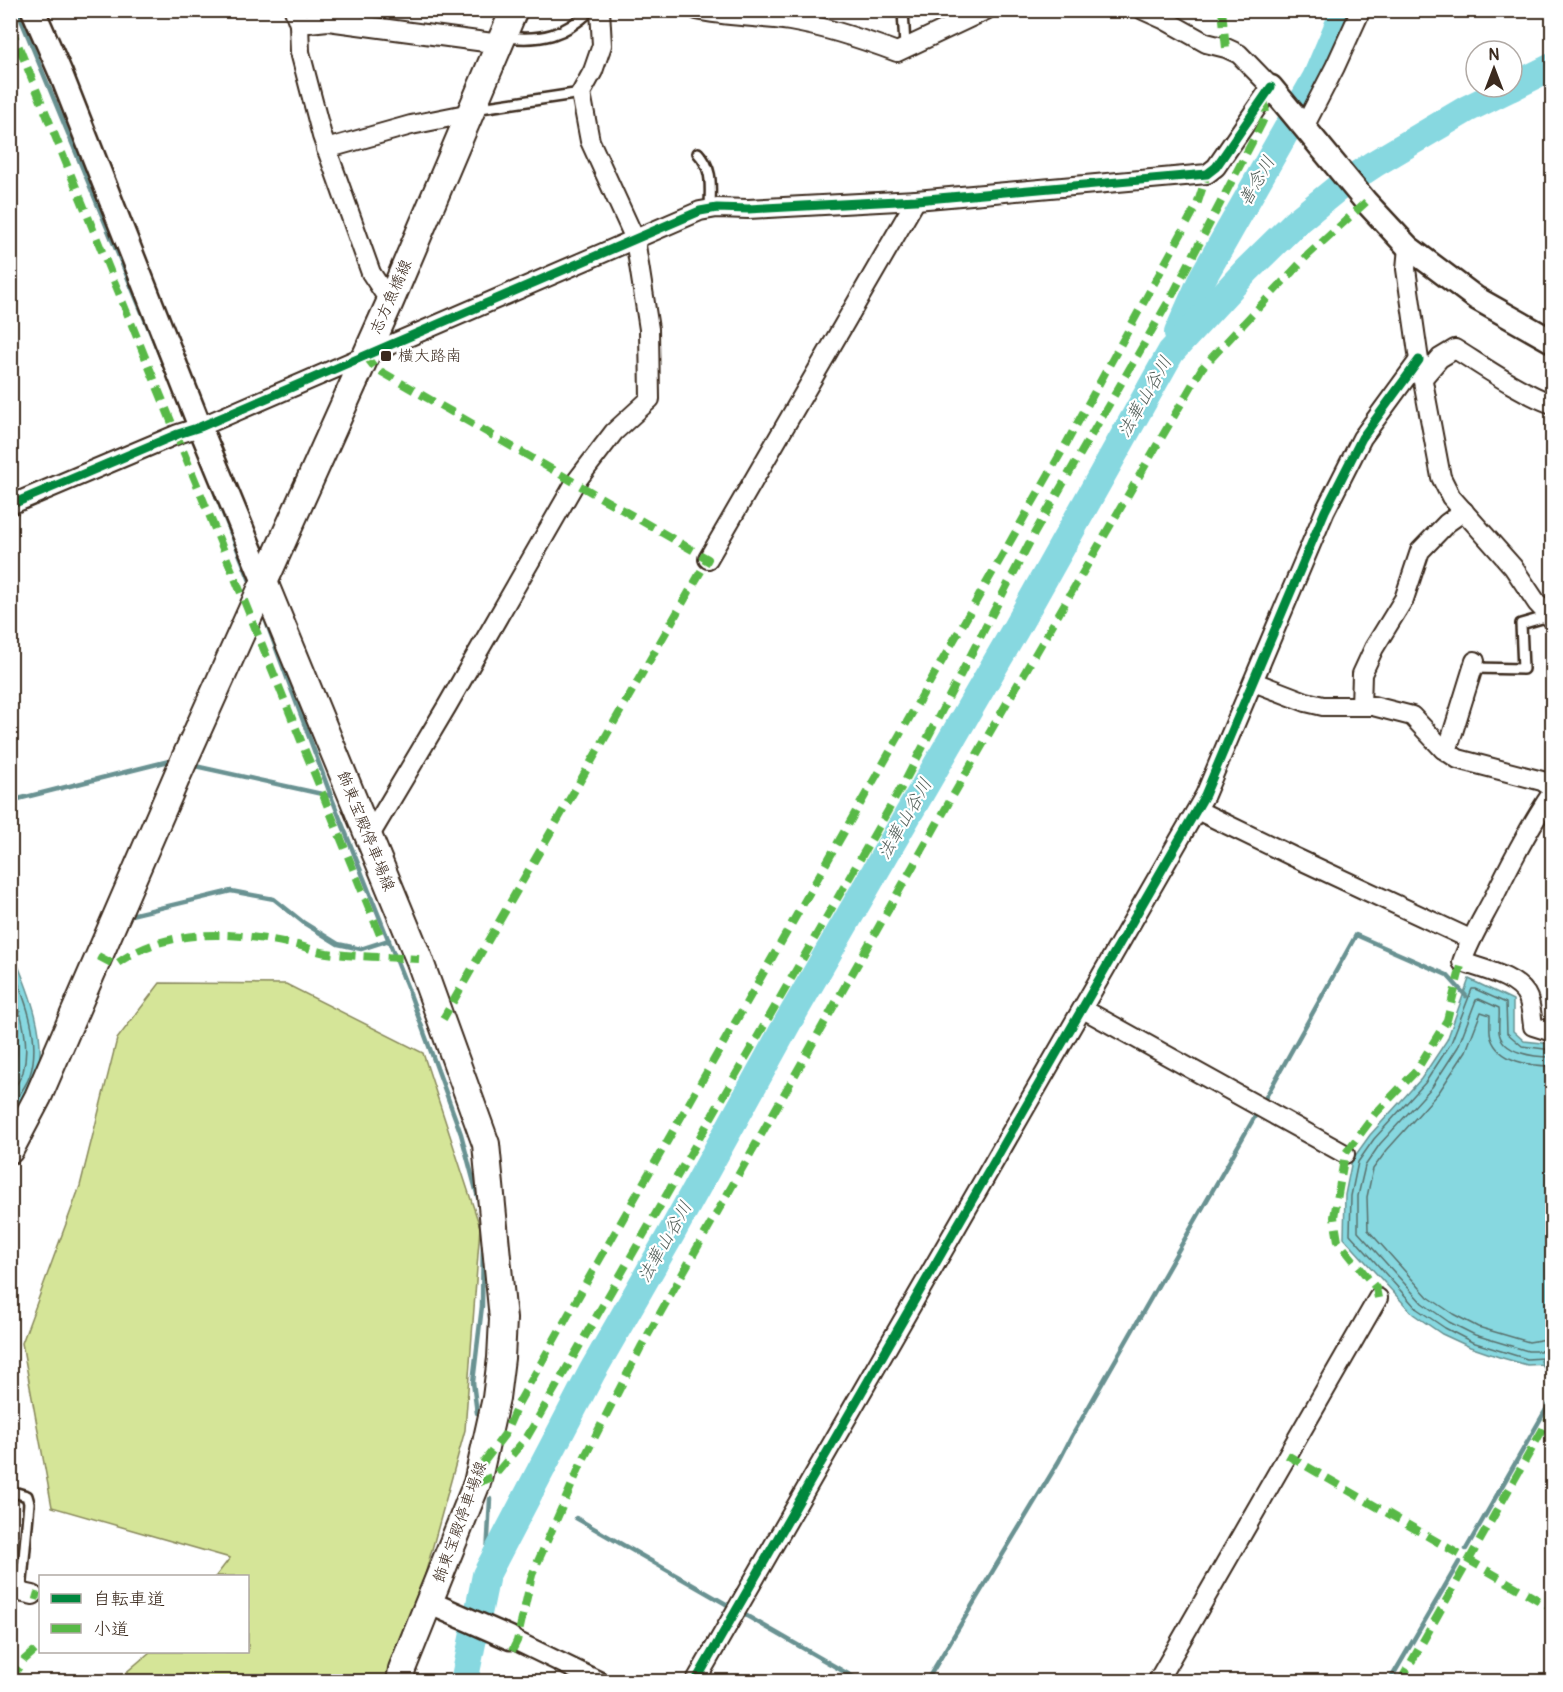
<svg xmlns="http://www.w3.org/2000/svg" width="1563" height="1692" viewBox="0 0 1563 1692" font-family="Pangolin,'Klee One',sans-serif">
<rect width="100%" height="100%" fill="#fff"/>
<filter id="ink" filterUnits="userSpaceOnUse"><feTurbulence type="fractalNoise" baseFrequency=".0167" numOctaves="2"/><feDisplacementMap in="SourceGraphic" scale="12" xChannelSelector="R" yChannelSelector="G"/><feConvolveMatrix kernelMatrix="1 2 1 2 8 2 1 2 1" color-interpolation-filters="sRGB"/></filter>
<g filter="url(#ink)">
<polygon fill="#d5e598" stroke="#88885b" stroke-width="1.5" points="160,983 286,984 423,1053 480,1227 465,1430 423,1582 384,1681 116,1681 150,1652 248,1652 248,1576 216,1576 230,1558 52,1507 22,1343 80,1186 117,1039"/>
<g fill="#87d8e0" stroke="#699292" stroke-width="1.5">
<path d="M10,946c16,38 41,93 25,134 -6,13 -17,27 -24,39z"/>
<polygon points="1469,979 1513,1000 1513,1031 1524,1041 1552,1044 1552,1355 1548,1364 1527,1365 1499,1357 1470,1347 1442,1334 1413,1314 1344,1238 1345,1195 1352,1160 1370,1135 1421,1079 1447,1040"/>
</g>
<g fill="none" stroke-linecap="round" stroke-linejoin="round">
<g stroke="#59706c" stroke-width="1.5">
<path d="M10,962c14,35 32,76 20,113 -4,12 -13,23 -20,33"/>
<path d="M10,983c11,27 21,60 13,89 -3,8 -8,15 -13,21"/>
<path d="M10,1010c6,21 12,47 0,66"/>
<polyline points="1552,1050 1522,1046 1507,1033 1506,1003 1475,989 1472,989 1451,1043 1425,1083 1374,1139 1358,1162 1351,1196 1350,1234 1417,1309 1445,1328 1472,1342 1527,1359 1543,1358 1552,1354"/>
<path d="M1552,1057c-16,0 -50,-3 -53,-25 -1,-8 1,-16 0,-24l-20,-9 -3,1 -18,47 -26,40 -52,57 -15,22 -7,30v36l64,71 27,19 26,13 53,16h12l12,-4"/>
<path d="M1552,1066c-21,0 -53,-4 -61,-28 -2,-7 -1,-16 -1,-23l-9,-3 -15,39 -27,41 -52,58 -14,19 -6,28 1,33 60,67 25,17 25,13 51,15 23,-4"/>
</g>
<g stroke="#699292" stroke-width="4.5">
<polyline points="17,10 165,368"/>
<polyline points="213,488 252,586"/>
<polyline points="264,616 331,796 410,994 461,1134 480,1205"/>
<polyline points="195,766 331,796"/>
<polyline points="10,801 173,760"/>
<polyline points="125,926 131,915 231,891 274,899 304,923 338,944 361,949 389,940"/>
<polyline points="1262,1104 1356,935 1447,975 1466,996"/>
<polyline points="1542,1360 1552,1384"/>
<polyline points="477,1413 473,1382 482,1306 483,1237"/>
<polyline points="576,1518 733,1608"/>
<polyline points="1466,1549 1552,1399"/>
<polyline points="486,1575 490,1499"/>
<polyline points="740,1612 862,1682"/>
<polyline points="926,1682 1059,1461 1072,1436 1258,1111"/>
<polyline points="1389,1682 1459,1562"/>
</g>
<g stroke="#87d8e0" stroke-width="28">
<polyline points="1512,87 1552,67"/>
<polyline points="1178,333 1203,277 1316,78 1345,10"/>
<polyline points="464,1682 486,1575 592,1372 671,1234 788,1022 1015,630 1171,352 1247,270 1296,222 1339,187 1374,164 1467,109 1512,87"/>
</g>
<g stroke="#3b2a1e" stroke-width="14">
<g id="service">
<polyline points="903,10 905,47"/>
<path d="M505,37c37,4 59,-1 86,-27"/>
<polyline points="474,109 581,93"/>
<path d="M698,153c16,17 12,35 12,57"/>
<polyline points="1474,668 1523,669 1521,624 1549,616"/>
<polyline points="10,1491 27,1496 29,1503 21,1592"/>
<polyline points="10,1640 11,1639"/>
</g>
</g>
<g stroke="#3b2a1e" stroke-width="22">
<g id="minor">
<polyline points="294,10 299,24 300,52 322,136 371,273 390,302"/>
<path d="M697,10c31,7 62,6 93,11 37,6 72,18 107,31l89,-42"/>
<polyline points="299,24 328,21 500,44"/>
<polyline points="1304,127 1335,67 1361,10"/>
<polyline points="326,149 411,125 471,113"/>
<polyline points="1408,247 1406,269 1419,360 1441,477 1451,497 1513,567 1537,603 1552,619"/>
<path d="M1423,378l17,-20 15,-9c32,20 63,42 97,55"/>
<polyline points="10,505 178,434 200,427 700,211 717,208 748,209 916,200 1207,174 1216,167 1271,87 1239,54 1226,48 1206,43 1163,19 1143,10"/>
<polyline points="708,559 916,200"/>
<polyline points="1254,682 1306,702 1323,706 1373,706 1412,716 1443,749 1458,759 1542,781 1552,788"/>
<polyline points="1361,706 1362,674 1374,648 1404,599 1420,551 1447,523 1464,511"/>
<polyline points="1443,749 1449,745 1475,661"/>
<path d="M1552,793c-23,34 -41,69 -59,106 -11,21 -23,40 -31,63 20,7 58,15 66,36 3,8 4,19 5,28l19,6"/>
<polyline points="1197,810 1294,857 1470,939"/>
<polyline points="369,837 447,706 575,483 614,432 650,399 649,329 635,239 590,141 581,93 593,71 602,45 600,10"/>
<polyline points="1083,1009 1345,1154"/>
<polyline points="10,1590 33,1595"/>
<polyline points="510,1638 601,1682"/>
<polyline points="695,1682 1205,795 1325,511 1362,438 1419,360"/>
<polyline points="1157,1682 1378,1298"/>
</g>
</g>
<g stroke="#3b2a1e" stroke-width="27">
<g id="tertiary">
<polyline points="33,10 61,74 200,427 264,582"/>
<polyline points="1271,87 1366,202 1408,247 1476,298 1552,341"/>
<polyline points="430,1603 510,1638"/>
</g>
</g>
<g stroke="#3b2a1e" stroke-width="30">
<g id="secondary">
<polyline points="264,582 419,959 486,1144 503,1319 501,1358 496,1398 477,1483 402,1669 400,1682"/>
<polyline points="10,1150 38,1097 178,774 390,302 514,10"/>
</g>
</g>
<use href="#service" stroke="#fff" stroke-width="9"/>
<use href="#minor" stroke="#fff" stroke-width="18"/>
<use href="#tertiary" stroke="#fff" stroke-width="22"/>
<use href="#secondary" stroke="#fff" stroke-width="26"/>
<g stroke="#58b947" stroke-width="8" stroke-dasharray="15 8" stroke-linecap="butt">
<polyline points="1222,10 1226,48"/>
<polyline points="10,25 380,935"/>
<polyline points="365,355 375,368 708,559 443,1019"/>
<path d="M98,956l17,9c48,-37 116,-34 172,-22 14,2 27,8 40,10 30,4 62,4 92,6"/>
<polyline points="1378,1298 1376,1288 1338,1241 1334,1217 1345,1154 1376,1113 1416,1071 1447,1020 1462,962"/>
<polyline points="1287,1455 1552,1608"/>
<polyline points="483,1463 505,1434 518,1404 589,1278 1066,444 1197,205 1207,174"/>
<polyline points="477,1483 494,1476 527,1437 905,781 1034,534 1174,292 1261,125 1266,114 1264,97"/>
<polyline points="33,1595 40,1597"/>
<polyline points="512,1651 517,1641 532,1575 581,1464 641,1347 951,799 1202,368 1308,255 1366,202"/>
<polyline points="10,1679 24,1660 40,1646"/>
<polyline points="1400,1682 1552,1413"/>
</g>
<g stroke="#fff" stroke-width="13">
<g id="cycleway">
<polyline points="10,505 178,434 200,427 700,211 717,208 748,209 916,200 1207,174 1216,167 1271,87"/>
<polyline points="695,1682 1205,795 1325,511 1362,438 1419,360"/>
</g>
</g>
<use href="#cycleway" stroke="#00873e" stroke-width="9"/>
</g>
</g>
<rect fill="#3b2a1e" stroke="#fff" stroke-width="2" x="380" y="350" width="12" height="12" rx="3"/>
<g text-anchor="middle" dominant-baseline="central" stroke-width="4.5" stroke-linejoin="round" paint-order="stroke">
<g font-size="16" fill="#3b2a1e" stroke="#fff">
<text transform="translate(391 297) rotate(-66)">志方魚橋線</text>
<text transform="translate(366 831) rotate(68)">飾東宝殿停車場線</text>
<text transform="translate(460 1522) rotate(-70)">飾東宝殿停車場線</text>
</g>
<g font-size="16" fill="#3b2a1e" stroke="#fff" text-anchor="start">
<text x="398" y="356">横大路南</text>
</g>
<g font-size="18" font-style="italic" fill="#525e58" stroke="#fff">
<text transform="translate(1257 181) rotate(-60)">善念川</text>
<text transform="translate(1145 397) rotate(-60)">法華山谷川</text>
<text transform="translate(905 819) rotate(-60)">法華山谷川</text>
<text transform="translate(665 1242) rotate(-60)">法華山谷川</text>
</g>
</g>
<rect width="1563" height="1692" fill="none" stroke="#fff" stroke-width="36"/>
<rect x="18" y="18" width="1527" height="1656" fill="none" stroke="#3b2a1e" stroke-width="2" filter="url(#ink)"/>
<rect x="39" y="1575" width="210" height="78" fill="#ffffff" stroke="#b1aaa5" stroke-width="1.5"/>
<rect x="51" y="1594" width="30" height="9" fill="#00873e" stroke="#b1aaa5" stroke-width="1.5"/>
<text x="93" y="1605" font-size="18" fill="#3b2a1e">自転車道</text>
<rect x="51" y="1624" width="30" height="9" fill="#58b947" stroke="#b1aaa5" stroke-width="1.5"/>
<text x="93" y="1635" font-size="18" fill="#3b2a1e">小道</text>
<g transform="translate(1494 69)"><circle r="28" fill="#ffffff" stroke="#b1aaa5" stroke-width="1.5"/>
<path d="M0-4.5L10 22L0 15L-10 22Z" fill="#3b2a1e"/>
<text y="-9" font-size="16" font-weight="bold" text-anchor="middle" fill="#3b2a1e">N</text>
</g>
</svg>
